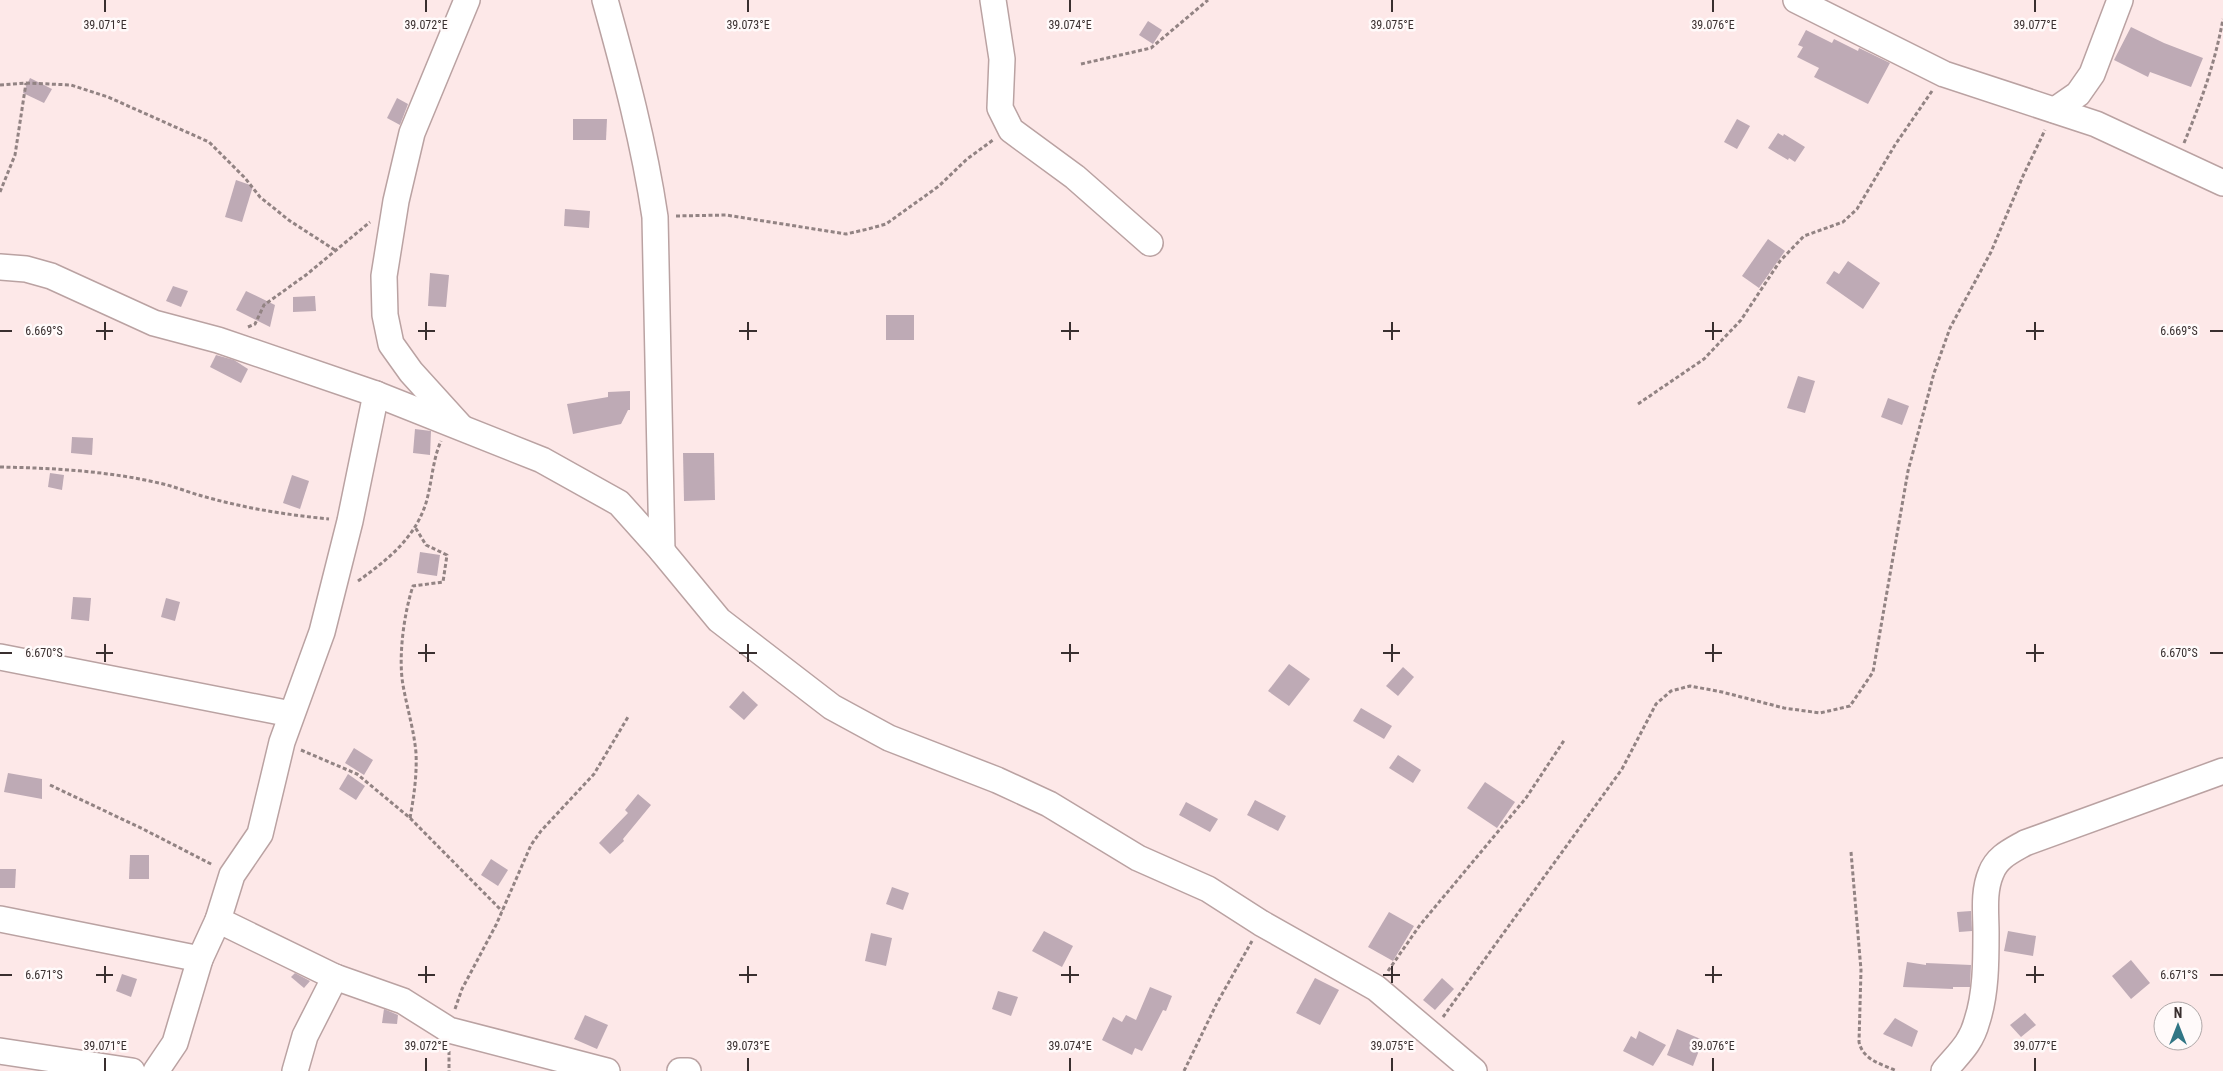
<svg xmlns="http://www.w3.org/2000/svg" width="2223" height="1071" viewBox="0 0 2223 1071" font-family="'Roboto Condensed',sans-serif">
<rect width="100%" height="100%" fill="#fde8e8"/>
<g fill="#beaab5">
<polygon points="1148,21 1162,30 1153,44 1139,35"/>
<polygon points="2131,27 2164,43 2203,58 2191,87 2150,72 2148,77 2114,60"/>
<polygon points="1806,30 1832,43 1834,39 1858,51 1859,48 1890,63 1868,104 1814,77 1819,68 1797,57 1803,47 1798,45"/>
<polygon points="30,78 52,89 44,103 23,93"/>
<polygon points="397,98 408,104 400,125 387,118"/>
<polygon points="573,119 607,119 606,140 573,140"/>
<polygon points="1737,119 1750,126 1737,149 1724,142"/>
<polygon points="1778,133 1783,136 1784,134 1805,147 1795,162 1789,158 1788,160 1768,148"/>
<polygon points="236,180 253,186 242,222 225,217"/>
<polygon points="565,209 590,211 589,228 564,226"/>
<polygon points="1768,239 1785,251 1759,288 1742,276"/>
<polygon points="1848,261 1880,283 1863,309 1826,283 1834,271 1839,274"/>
<polygon points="430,273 449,275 446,307 428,306"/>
<polygon points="173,286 188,291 181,307 166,301"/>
<polygon points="246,291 275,305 270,327 236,310"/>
<polygon points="315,296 316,311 293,312 293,297"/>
<rect x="886" y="315" width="28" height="25"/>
<polygon points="216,355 234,360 248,369 241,383 210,367"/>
<polygon points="1798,376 1815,381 1805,413 1787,408"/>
<polygon points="630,391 630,410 628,410 621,424 573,434 567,404 608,397 608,392"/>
<polygon points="1888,398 1909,406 1902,425 1881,417"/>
<polygon points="415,429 431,431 430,455 413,453"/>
<polygon points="72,437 93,438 92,455 71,453"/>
<polygon points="683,453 714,453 715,500 684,501"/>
<polygon points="50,473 64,475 62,490 48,487"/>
<polygon points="292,475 309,481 300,509 283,503"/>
<polygon points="420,552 440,555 437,576 417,573"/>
<polygon points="73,597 91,598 89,621 71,619"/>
<polygon points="166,598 180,602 175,621 161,617"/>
<polygon points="1289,664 1310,679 1289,706 1268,691"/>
<polygon points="1403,667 1414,677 1398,696 1386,686"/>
<polygon points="743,691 758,705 744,720 729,707"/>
<polygon points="1361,708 1392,726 1384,739 1353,721"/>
<polygon points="354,748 373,760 364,775 345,763"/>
<polygon points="1398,755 1421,770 1413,783 1389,768"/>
<polygon points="8,773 42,779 42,799 4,792"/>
<polygon points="348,774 365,786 356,800 339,789"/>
<polygon points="1485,782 1515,802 1497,828 1467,808"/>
<polygon points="638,794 651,805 623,839 624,841 610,854 599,843 628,813 625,810"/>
<polygon points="1255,800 1286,816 1278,831 1247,815"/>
<polygon points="1186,802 1218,819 1210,832 1179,815"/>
<polygon points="130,855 149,855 149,879 129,879"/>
<polygon points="491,859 508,870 498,886 481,875"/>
<polygon points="0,869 16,869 15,888 0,888"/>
<polygon points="892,887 909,893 903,910 886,904"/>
<polygon points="1971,911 1972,931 1959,932 1957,912"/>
<polygon points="1389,912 1414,926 1393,961 1368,947"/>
<polygon points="1044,931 1073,946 1062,967 1032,951"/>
<polygon points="2008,931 2036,936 2033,956 2004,951"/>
<polygon points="871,933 892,938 886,966 865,961"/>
<polygon points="2131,960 2150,983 2131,999 2112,976"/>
<polygon points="1907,962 1926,965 1926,963 1971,965 1970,987 1953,987 1953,989 1903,987"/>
<polygon points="295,973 310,981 304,988 291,977"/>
<polygon points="122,974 137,979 131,997 116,991"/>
<polygon points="1315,978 1339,990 1320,1025 1296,1013"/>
<polygon points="1442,978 1454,989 1435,1010 1423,1000"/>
<polygon points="1150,987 1172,996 1166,1011 1163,1010 1142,1051 1135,1048 1132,1055 1102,1040 1113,1017 1122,1022 1126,1015 1136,1020"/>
<polygon points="998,991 1018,997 1011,1016 992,1009"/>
<polygon points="384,1009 398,1015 397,1024 382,1023"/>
<polygon points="2025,1013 2036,1025 2021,1037 2010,1025"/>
<polygon points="585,1015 608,1025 597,1049 574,1039"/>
<polygon points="1895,1018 1918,1031 1912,1047 1883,1034"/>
<polygon points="1677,1029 1703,1040 1693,1066 1667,1055"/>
<polygon points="1639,1031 1666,1045 1653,1066 1623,1051 1631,1036 1636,1039"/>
</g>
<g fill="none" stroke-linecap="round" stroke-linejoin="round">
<g stroke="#baa2a2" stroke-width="28">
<g id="minor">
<path d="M605,0c20,72 39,143 50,217l7,334"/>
<polyline points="993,0 1002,59 1000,108 1011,130 1075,177 1150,243"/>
<polyline points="1796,0 1944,74 2096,124 2223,183"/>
<polyline points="2055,110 2078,94 2092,74 2120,0"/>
<polyline points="0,267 26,269 51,276 154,323 218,340 376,394 542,460 619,503 662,551 719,620 832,707 889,738 997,780 1049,804 1138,858 1208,889 1261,923 1376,988 1474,1071"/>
<polyline points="460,426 411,372 391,344 385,315 384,276 396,201 412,133 467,0"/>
<polyline points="0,657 291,714"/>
<polyline points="0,919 200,959"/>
<polyline points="218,920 335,977 403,1001 449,1030 607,1071"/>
<polyline points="0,1051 132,1071"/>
<polyline points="156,1071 175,1043 200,959 218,920 232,875 260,834 282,742 322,632 350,521 376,394"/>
<polyline points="295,1071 305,1036 335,977"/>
<polyline points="680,1071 688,1071"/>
<path d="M1944,1071c14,-17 27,-27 33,-50 9,-27 9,-60 9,-88 0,-20 -3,-41 5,-60 6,-16 20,-22 34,-30l198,-72"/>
</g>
</g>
<g stroke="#928383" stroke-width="3" stroke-dasharray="4 2.5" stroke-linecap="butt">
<polyline points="1081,64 1151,48 1208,0"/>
<polyline points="0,85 26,83 71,85 108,97 209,142 245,178 260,197 290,221 335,250"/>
<path d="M2184,143c17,-41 31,-80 39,-124"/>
<polyline points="0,192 15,155 26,83"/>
<polyline points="676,216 726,215 846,234 868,229 886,224 939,186 967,159 993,140"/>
<polyline points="248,327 255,324 264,305 306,275 370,222"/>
<polyline points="1638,404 1704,359 1741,320 1780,261 1804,236 1843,222 1857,209 1895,145 1932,91"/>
<path d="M0,467c53,1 107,4 159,16 14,3 29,9 43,13 42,12 85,19 127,23"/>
<path d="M358,581c28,-20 55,-41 67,-75 7,-21 7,-45 16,-65"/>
<polyline points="301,750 357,774 410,818 502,911"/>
<polyline points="50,785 143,829 213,865"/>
<path d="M410,818c4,-22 7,-43 6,-65 -2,-23 -9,-45 -13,-68 -5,-28 1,-72 10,-99l30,-4 4,-27 -21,-10 -11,-18"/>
<path d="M1851,852l10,118 -2,72c4,18 22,22 38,29"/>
<polyline points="1388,971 1420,925 1526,798 1565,739"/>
<polyline points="455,1009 462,989 496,925 531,845 541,831 594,774 628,717"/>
<polyline points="1443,1017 1622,769 1656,704 1671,691 1690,686 1722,692 1784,708 1820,713 1850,706 1873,672 1908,471 1934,373 1950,328 1991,252 2023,176 2045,130"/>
<polyline points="449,1051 449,1071"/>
<polyline points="1184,1071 1217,1003 1252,941"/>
</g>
<use href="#minor" stroke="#fff" stroke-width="25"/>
</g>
<path fill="none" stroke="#392f2f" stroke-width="2" d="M105,0v12M426,0v12M748,0v12M1070,0v12M1392,0v12M1713,0v12M2035,0v12M105,322v18M426,322v18M748,322v18M1070,322v18M1392,322v18M1713,322v18M2035,322v18M0,331h12M96,331h17M418,331h17M739,331h18M1061,331h18M1383,331h17M1705,331h17M2026,331h18M2210,331h13M105,644v18M426,644v18M748,644v18M1070,644v18M1392,644v18M1713,644v18M2035,644v18M0,653h12M96,653h17M418,653h17M739,653h18M1061,653h18M1383,653h17M1705,653h17M2026,653h18M2210,653h13M105,966v17M426,966v17M748,966v17M1070,966v17M1392,966v17M1713,966v17M2035,966v17M0,975h12M96,975h17M418,975h17M739,975h18M1061,975h18M1383,975h17M1705,975h17M2026,975h18M2210,975h13M105,1058v13M426,1058v13M748,1058v13M1070,1058v13M1392,1058v13M1713,1058v13M2035,1058v13"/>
<g font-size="12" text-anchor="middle" fill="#392f2f" stroke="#fffafa" stroke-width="5" stroke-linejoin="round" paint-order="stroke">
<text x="105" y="29">39.071°E</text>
<text x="426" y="29">39.072°E</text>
<text x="748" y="29">39.073°E</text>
<text x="1070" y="29">39.074°E</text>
<text x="1392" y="29">39.075°E</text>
<text x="1713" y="29">39.076°E</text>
<text x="2035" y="29">39.077°E</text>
<text x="44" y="335">6.669°S</text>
<text x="2179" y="335">6.669°S</text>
<text x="44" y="657">6.670°S</text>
<text x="2179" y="657">6.670°S</text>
<text x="44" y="979">6.671°S</text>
<text x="2179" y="979">6.671°S</text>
<text x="105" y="1050">39.071°E</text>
<text x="426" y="1050">39.072°E</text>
<text x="748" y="1050">39.073°E</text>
<text x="1070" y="1050">39.074°E</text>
<text x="1392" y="1050">39.075°E</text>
<text x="1713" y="1050">39.076°E</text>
<text x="2035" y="1050">39.077°E</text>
</g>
<g transform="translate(2178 1026)"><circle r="24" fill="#fffafa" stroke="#b0a9a9"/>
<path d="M0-4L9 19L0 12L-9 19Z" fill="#317685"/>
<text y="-8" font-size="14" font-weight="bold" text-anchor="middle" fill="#392f2f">N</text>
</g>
</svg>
